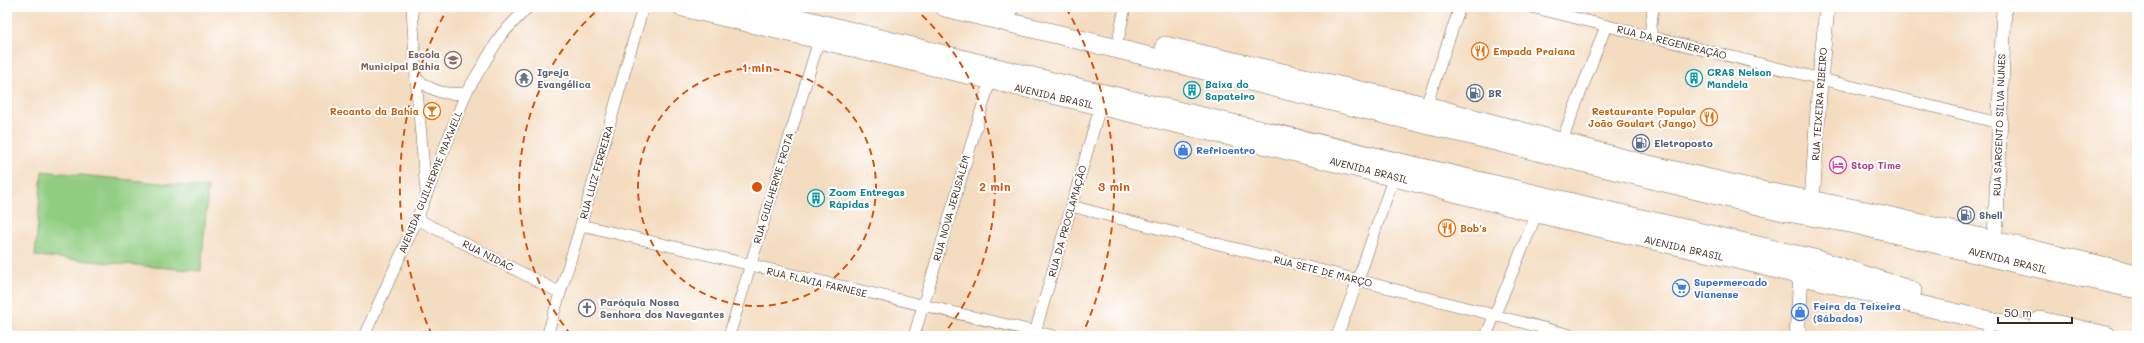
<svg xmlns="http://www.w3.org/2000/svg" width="2144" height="343" viewBox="0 0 2144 343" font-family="Mali,sans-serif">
<rect width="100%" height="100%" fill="#fff"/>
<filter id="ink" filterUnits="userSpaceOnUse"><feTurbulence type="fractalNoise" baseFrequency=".025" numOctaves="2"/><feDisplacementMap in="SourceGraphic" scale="8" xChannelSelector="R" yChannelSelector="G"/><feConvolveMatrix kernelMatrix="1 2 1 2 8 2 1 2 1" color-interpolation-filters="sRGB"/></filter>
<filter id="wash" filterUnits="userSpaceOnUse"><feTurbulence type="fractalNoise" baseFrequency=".012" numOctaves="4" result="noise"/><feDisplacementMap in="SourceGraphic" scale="16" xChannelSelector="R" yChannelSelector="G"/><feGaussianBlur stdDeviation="0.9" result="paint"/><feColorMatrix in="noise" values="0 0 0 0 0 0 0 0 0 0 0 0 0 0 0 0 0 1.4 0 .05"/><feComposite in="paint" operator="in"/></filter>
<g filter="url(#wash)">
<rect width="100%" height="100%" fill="#f4dcc0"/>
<polygon fill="#90cc81" stroke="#667b50" points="42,171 208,188 201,271 35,256"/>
</g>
<g filter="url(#ink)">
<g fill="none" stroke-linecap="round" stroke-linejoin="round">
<g stroke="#7c6857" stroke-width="12">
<g id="street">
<polyline points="412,7 416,79 426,192"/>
<polyline points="1531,7 1999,123"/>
<polyline points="1012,10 1013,7"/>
<polyline points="1119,36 1125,7"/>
<polyline points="1650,37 1653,7"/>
<path d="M416,79c19,13 27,16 50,14"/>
<polyline points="1426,106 1460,7"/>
<polyline points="1561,143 1606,26"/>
<polyline points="1071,206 1575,336"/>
<polyline points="417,219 559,292"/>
<polyline points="581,225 1054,336"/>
<polyline points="364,336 417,219 466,93 501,35 528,7"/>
<polyline points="547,336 581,225 643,7"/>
<polyline points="729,336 819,40"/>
<polyline points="914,336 990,81"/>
<polyline points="1034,336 1100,107"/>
<polyline points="1337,336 1358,280 1394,176"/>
<polyline points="1486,336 1537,213"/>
<polyline points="1987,336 1987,319"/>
</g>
</g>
<g stroke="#7c6857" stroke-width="16">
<g id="secondary">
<polyline points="1812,202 1820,80 1827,7"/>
<polyline points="1991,241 1995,231 1996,220 2004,7"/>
<polyline points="1797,336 1801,276"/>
</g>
</g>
<g stroke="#7c6857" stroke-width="20">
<g id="highway">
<polyline points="683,7 1247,140 1537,213 1758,264 1898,300 2055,336"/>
<polyline points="753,7 1057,83 1818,260 1912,291"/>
<polyline points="945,7 1787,212 1855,224 2024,265 2137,289"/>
<polyline points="1165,46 1426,106 1632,161 1762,191 1866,211 2137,274"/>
<polyline points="2040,321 2107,336"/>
</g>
</g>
<use href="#street" stroke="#fff" stroke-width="11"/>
<use href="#secondary" stroke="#fff" stroke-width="15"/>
<use href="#highway" stroke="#fff" stroke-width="19"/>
</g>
</g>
<g fill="none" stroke="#d7540e" stroke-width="2" stroke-dasharray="7 5">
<circle cx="757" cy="187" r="119"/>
<path d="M571 335A238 238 0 0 1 601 7M913 7A238 238 0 0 1 943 335"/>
<path d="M432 335A357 357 0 0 1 448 8M1066 8A357 357 0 0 1 1082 335"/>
</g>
<defs>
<g id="restaurant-ring" transform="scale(0.9)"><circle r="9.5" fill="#fff" stroke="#e8710a" stroke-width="1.5"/><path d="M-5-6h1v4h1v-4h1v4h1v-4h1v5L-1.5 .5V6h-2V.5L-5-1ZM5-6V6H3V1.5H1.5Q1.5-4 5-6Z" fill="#e8710a"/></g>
<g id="school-ring" transform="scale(0.9)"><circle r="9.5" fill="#fff" stroke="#8d6e63" stroke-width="1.5"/><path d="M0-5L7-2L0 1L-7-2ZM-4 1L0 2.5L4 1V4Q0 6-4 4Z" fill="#8d6e63"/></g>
<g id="temple-ring" transform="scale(0.9)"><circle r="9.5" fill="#fff" stroke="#6b7280" stroke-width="1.5"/><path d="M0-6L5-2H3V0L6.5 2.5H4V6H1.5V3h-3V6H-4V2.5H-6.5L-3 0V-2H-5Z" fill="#6b7280"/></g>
<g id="building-ring" transform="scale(0.9)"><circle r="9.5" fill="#fff" stroke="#0f9aa8" stroke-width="1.5"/><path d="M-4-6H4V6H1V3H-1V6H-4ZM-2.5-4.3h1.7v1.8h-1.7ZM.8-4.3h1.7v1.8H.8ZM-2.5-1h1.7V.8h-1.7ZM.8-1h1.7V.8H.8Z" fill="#0f9aa8"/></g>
<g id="fuel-ring" transform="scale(0.9)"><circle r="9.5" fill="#fff" stroke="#5c6f8a" stroke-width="1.5"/><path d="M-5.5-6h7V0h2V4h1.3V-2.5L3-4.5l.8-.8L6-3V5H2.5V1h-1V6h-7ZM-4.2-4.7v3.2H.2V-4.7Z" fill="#5c6f8a"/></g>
<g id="bar-ring" transform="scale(0.9)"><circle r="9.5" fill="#fff" stroke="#e8710a" stroke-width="1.5"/><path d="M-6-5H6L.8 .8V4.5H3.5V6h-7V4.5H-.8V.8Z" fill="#e8710a"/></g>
<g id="shop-ring" transform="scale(0.9)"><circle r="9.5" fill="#fff" stroke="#3f7fe0" stroke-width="1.5"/><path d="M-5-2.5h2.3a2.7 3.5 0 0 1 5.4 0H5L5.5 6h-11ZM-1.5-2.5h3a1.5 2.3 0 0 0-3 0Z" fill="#3f7fe0"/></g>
<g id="hotel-ring" transform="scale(0.9)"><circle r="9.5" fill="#fff" stroke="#d1479c" stroke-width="1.5"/><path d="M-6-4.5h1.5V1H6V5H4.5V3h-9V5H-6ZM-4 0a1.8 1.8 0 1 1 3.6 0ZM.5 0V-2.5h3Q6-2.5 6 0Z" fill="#d1479c"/></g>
<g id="supermarket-ring" transform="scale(0.9)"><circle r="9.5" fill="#fff" stroke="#3f7fe0" stroke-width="1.5"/><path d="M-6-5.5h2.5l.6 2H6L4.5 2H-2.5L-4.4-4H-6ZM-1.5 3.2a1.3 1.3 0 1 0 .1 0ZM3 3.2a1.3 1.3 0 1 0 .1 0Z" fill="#3f7fe0"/></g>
<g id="church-ring" transform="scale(0.9)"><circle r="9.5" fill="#fff" stroke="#6b7280" stroke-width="1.5"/><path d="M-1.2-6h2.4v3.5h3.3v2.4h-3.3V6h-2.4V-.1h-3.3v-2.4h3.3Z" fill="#6b7280"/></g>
</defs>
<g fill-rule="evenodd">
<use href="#restaurant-ring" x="1480" y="51"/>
<use href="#school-ring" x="453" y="60"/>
<use href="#temple-ring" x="524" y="78"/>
<use href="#building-ring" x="1694" y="78"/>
<use href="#building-ring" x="1192" y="90"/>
<use href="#fuel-ring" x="1475" y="93"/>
<use href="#bar-ring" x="432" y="111"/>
<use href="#restaurant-ring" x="1709" y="117"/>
<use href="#fuel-ring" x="1641" y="143"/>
<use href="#shop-ring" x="1183" y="150"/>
<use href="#hotel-ring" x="1838" y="165"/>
<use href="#building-ring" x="816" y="198"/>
<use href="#fuel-ring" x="1966" y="215"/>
<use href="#restaurant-ring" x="1447" y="228"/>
<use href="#supermarket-ring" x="1681" y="288"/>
<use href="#church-ring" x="587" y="308"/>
<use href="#shop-ring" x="1800" y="312"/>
</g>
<g text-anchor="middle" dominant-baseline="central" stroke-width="4" stroke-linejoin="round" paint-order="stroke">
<g font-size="10" fill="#3b2a1e" stroke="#fff">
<text transform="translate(1672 42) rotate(14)">RUA DA REGENERAÇÃO</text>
<text transform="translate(1054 96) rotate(13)">AVENIDA BRASIL</text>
<text transform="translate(1819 104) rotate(-86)">RUA TEIXEIRA RIBEIRO</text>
<text transform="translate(1999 125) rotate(-88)">RUA SARGENTO SILVA NUNES</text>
<text transform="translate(1369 170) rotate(14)">AVENIDA BRASIL</text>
<text transform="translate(596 172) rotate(-74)">RUA LUIZ FERREIRA</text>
<text transform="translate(430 182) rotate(-68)">AVENIDA GUILHERME MAXWELL</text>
<text transform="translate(773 188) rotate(-73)">RUA GUILHERME FROTA</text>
<text transform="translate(951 208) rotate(-74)">RUA NOVA JERUSALÉM</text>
<text transform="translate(1067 221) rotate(-74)">RUA DA PROCLAMAÇÃO</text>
<text transform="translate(1684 248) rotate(13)">AVENIDA BRASIL</text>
<text transform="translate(488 255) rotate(27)">RUA NIDAC</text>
<text transform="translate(2008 260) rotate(14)">AVENIDA BRASIL</text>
<text transform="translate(1323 271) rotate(14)">RUA SETE DE MARÇO</text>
<text transform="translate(817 282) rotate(13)">RUA FLAVIA FARNESE</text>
</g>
<g font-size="10" font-weight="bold" fill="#c56008" stroke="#fff" text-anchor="start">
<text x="1493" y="51">Empada Praiana</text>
<text x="419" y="111" text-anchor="end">Recanto da Bahia</text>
<text x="1696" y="111" text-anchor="end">Restaurante Popular<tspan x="1696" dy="12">João Goulart (Jango)</tspan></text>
<text x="1460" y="228">Bob's</text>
</g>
<g font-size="10" font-weight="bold" fill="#785e54" stroke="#fff" text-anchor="end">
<text x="440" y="54">Escola<tspan x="440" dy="12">Municipal Bahia</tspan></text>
</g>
<g font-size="10" font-weight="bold" fill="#5b616d" stroke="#fff" text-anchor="start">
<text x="537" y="72">Igreja<tspan x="537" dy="12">Evangélica</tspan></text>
<text x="600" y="302">Paróquia Nossa<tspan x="600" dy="12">Senhora dos Navegantes</tspan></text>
</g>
<g font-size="10" font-weight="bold" fill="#0d838f" stroke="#fff" text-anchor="start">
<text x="1707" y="72">CRAS Nelson<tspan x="1707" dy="12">Mandela</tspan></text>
<text x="1205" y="84">Baixa do<tspan x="1205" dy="12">Sapateiro</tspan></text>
<text x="829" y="192">Zoom Entregas<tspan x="829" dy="12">Rápidas</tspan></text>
</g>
<g font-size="10" font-weight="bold" fill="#4e5e75" stroke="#fff" text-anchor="start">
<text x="1488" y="93">BR</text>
<text x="1654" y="143">Eletroposto</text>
<text x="1979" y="215">Shell</text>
</g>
<g font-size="10" font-weight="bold" fill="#366cbe" stroke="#fff" text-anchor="start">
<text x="1196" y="150">Refricentro</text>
<text x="1694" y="282">Supermercado<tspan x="1694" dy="12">Vianense</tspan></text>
<text x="1813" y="306">Feira da Teixeira<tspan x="1813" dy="12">(Sábados)</tspan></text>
</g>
<g font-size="10" font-weight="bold" fill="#b23c85" stroke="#fff" text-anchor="start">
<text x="1851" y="165">Stop Time</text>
</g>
</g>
<circle cx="757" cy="187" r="6" fill="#d7540e" stroke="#fff" stroke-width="2"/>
<g font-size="12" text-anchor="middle" font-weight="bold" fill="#d7540e" stroke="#fff" stroke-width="4" stroke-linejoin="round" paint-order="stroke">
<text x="757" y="72">1 min</text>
<text x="995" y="191">2 min</text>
<text x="1114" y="191">3 min</text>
</g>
<rect width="2144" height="343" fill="none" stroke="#fff" stroke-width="24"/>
<path d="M1998 317v6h74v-6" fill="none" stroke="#3b2a1e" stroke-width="2"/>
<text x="2004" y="317" font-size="12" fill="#3b2a1e" stroke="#ffffff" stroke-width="3" paint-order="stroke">50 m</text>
</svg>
